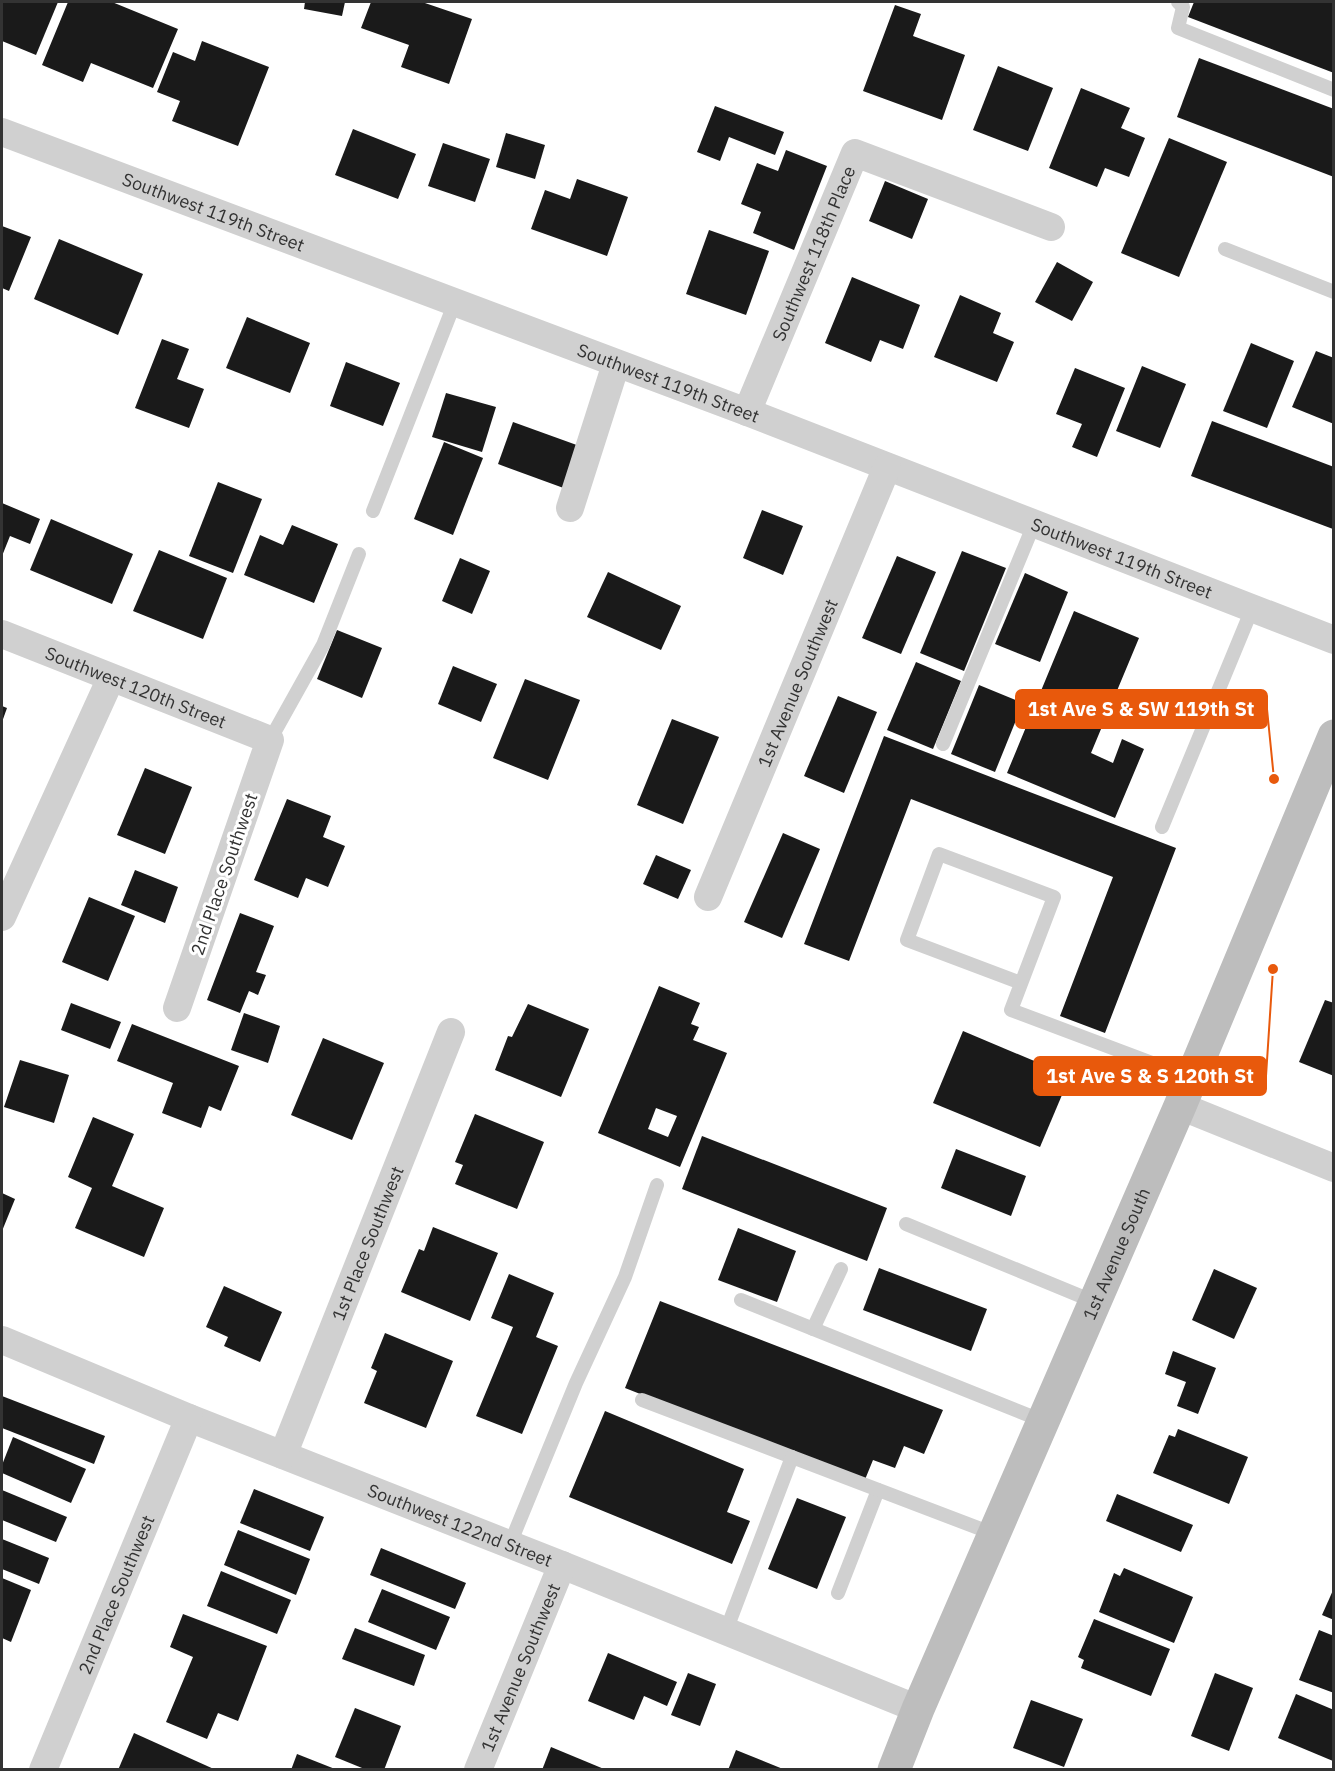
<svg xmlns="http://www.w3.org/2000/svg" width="1335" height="1771" viewBox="0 0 1335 1771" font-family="'IBM Plex Sans',sans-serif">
<rect width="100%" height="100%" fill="#fff"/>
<g fill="#1a1a1a" fill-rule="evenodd">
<polygon points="2,2 58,2 36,55 2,41"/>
<polygon points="68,2 112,2 178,29 153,88 91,63 83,82 42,65"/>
<polygon points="305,2 345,2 342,16 304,9"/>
<polygon points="371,2 422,2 472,19 449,84 401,67 409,45 361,28"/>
<polygon points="1194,2 1334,2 1334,73 1188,17"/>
<polygon points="895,5 921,14 913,36 965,55 942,120 863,91"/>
<polygon points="202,41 269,67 238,146 172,121 180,101 157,92 173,52 195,61"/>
<polygon points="1199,58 1334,109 1334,177 1177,117"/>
<polygon points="998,66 1053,88 1028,151 973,130"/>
<polygon points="1081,88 1130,108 1121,128 1145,138 1129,177 1105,168 1097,187 1049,168"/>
<polygon points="715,106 784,132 775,155 729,137 720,161 697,152"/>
<polygon points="353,129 416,154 398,199 335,175"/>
<polygon points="506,133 545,145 535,179 496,167"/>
<polygon points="1169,138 1227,162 1179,277 1121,253"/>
<polygon points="443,143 490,159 475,202 428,186"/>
<polygon points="786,150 827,166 794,250 753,233 761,212 741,204 757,163 778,171"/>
<polygon points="577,179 628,197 607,256 531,229 545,190 570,199"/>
<polygon points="885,181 928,199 912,239 869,221"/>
<polygon points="2,226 31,237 9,291 2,288"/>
<polygon points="709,230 769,251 746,315 686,294"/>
<polygon points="59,239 143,274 118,335 34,299"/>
<polygon points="1057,262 1093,282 1072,321 1035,302"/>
<polygon points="852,277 920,305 903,349 880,340 871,362 825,343"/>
<polygon points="960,295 1001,313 993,333 1014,342 997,382 934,357"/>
<polygon points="247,317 310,343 290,393 226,368"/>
<polygon points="162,339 189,349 177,379 204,389 189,428 135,408"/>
<polygon points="1251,343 1294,361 1267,428 1223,411"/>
<polygon points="1316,351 1334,358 1334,424 1292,407"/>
<polygon points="346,362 400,383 383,426 330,406"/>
<polygon points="1142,366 1186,384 1160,448 1116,431"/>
<polygon points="1075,368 1125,388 1097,457 1072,447 1082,424 1056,414"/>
<polygon points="446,393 496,407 482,452 432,437"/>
<polygon points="1212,421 1334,467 1333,529 1191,476"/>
<polygon points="513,422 585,448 569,490 498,464"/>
<polygon points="444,442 483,458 453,535 414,519"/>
<polygon points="218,482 262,499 233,573 189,556"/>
<polygon points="2,503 40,519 30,544 10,536 2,556"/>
<polygon points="762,510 803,526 783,575 743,558"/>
<polygon points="51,519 133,554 112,604 30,570"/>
<polygon points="292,525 338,544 314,603 244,575 260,535 283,545"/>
<polygon points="159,550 227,578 203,639 133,611"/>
<polygon points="962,551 1006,568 964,671 920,653"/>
<polygon points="897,556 936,572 901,654 862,638"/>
<polygon points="460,558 490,571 472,614 442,601"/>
<polygon points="608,572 681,606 661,650 587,617"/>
<polygon points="1025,573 1068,592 1040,662 995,644"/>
<polygon points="1074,611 1139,638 1091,753 1113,763 1122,739 1144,749 1115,818 1007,773"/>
<polygon points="337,630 382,648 362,698 317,679"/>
<polygon points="916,662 961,681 933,749 887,730"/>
<polygon points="453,666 497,684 481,722 438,704"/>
<polygon points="525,679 580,700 548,780 493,758"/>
<polygon points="979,685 1023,703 995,772 951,754"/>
<polygon points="838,696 877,712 844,793 804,776"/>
<polygon points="2,706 7,708 2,722"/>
<polygon points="672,719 719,737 683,824 637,805"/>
<polygon points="884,736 1176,848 1105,1033 1060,1016 1113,877 911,799 849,961 804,944"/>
<polygon points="145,768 192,787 165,854 117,835"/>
<polygon points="287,799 331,816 323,837 345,846 328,887 306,878 298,898 254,880"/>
<polygon points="783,833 820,849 782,938 744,922"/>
<polygon points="656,855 691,870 678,899 643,884"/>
<polygon points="135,870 178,887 165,923 121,905"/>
<polygon points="89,897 135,916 108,981 62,962"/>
<polygon points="240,913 274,926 256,972 266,975 258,995 249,991 240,1013 207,1000"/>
<path d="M659,986l41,17 -9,21 8,3 -6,13 34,13 -47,114 -82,-34zM656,1108l21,8 -9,21 -20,-8z"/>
<polygon points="1325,1000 1334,1003 1334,1076 1299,1062"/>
<polygon points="71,1003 121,1022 110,1049 61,1030"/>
<polygon points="528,1004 589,1029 561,1097 495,1070 508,1036 512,1037"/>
<polygon points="244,1013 280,1026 268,1063 231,1050"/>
<polygon points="132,1024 239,1066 221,1111 209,1106 201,1128 162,1113 173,1083 117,1061"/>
<polygon points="963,1031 1070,1076 1040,1147 933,1103"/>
<polygon points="323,1038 384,1063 352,1140 291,1115"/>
<polygon points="20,1060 69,1075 54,1123 4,1107"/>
<polygon points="475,1114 544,1142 517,1209 455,1184 463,1165 455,1162"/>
<polygon points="93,1117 134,1134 112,1186 164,1208 144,1257 75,1228 92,1188 68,1177"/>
<polygon points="702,1136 887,1208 867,1261 682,1189"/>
<polygon points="956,1149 1026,1176 1011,1216 941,1188"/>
<polygon points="2,1193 15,1199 2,1231"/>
<polygon points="433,1227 498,1253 470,1321 401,1292 419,1249 424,1251"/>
<polygon points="738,1228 796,1251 777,1302 718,1280"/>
<polygon points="879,1268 987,1309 971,1351 863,1310"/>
<polygon points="1214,1269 1257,1288 1234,1339 1192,1320"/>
<polygon points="509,1274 554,1293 536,1337 558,1346 522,1434 476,1416 513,1327 491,1318"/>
<polygon points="224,1286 282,1312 260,1362 224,1346 228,1337 206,1327"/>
<polygon points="660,1301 943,1410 924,1454 904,1446 895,1468 873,1460 864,1482 625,1388"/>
<polygon points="385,1333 453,1361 426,1428 364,1403 377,1371 371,1368"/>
<polygon points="1173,1351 1216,1368 1198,1414 1177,1406 1186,1382 1165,1374"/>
<polygon points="2,1396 105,1436 94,1464 2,1428"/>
<polygon points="605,1411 744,1469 727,1512 750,1521 732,1564 569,1497"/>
<polygon points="1178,1429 1248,1457 1229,1504 1153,1473 1169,1435 1175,1437"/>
<polygon points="13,1437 86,1469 71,1503 2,1473 2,1465"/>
<polygon points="254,1489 324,1517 310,1551 240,1523"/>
<polygon points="2,1490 67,1517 56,1542 2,1520"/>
<polygon points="1117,1494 1193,1525 1181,1552 1106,1521"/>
<polygon points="797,1498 846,1517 817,1589 768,1569"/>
<polygon points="238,1530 310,1559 296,1595 224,1565"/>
<polygon points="2,1539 49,1558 39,1584 2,1569"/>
<polygon points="381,1548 466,1583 455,1609 370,1575"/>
<polygon points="1124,1568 1193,1597 1174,1643 1099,1612 1114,1573 1120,1576"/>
<polygon points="221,1571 291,1600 277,1634 207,1606"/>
<polygon points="2,1578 31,1590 11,1642 2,1638"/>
<polygon points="1334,1588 1334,1620 1322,1615"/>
<polygon points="382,1589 450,1617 436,1650 368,1622"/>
<polygon points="183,1614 267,1646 238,1721 218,1713 207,1739 166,1722 193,1657 170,1647"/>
<polygon points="1094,1619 1170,1649 1151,1696 1081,1668 1084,1660 1078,1657"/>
<polygon points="355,1628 425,1655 414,1686 342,1659"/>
<polygon points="1319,1630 1334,1636 1334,1693 1299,1680"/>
<polygon points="608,1653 677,1682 667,1706 644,1696 634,1720 588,1701"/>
<polygon points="688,1673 716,1684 700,1726 671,1715"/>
<polygon points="1215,1673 1253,1688 1229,1751 1191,1736"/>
<polygon points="1296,1694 1334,1710 1333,1761 1278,1738"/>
<polygon points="1031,1700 1083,1719 1064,1767 1013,1748"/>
<polygon points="355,1708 401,1726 384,1770 367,1770 335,1757"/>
<polygon points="134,1733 216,1770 118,1770"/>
<polygon points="551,1747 604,1769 604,1770 542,1770"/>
<polygon points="736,1750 783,1769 783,1770 728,1770"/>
<polygon points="297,1754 335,1769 335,1770 291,1770"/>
</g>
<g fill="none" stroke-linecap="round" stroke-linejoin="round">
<g stroke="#d0d0d0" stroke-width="14">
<polyline points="1178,2 1183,7 1178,28 1334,90"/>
<polyline points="1225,249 1334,292"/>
<polyline points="373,511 455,302"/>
<polyline points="270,740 323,645 359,554"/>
<polyline points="943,744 1034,524"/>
<polyline points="1162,827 1252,609"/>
<polyline points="1021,983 907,940 939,854 1054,897 1011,1010 1192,1078"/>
<polyline points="906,1224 1095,1302"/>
<polyline points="741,1300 1043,1421"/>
<polyline points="813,1329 841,1269"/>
<polyline points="642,1400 792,1457"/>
<polyline points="510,1544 576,1383 625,1277 657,1185"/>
<polyline points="838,1593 878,1490"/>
<polyline points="726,1631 792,1457 994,1534"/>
</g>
<g stroke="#d0d0d0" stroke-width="28">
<path id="s1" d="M2,132l745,280 587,228"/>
<path id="s2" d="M747,412l108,-259 196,74"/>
<polyline points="570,508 616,364"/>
<path id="s3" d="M2,634l268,106 -93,268"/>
<path id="s4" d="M708,897l179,-430"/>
<polyline points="2,917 111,678"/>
<polyline points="1180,1106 1334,1168"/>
<path id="s5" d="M2,1340l187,78 373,147 356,144"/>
<path id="s6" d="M283,1455l168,-423"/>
<path id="s7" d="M43,1770l146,-352"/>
<path id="s8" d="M478,1770l84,-205"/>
</g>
<path stroke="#bdbdbd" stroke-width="33" id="s9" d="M894,1770l24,-61 262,-603 154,-370"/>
</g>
<g text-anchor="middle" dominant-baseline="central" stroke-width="6" stroke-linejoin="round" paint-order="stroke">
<g font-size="18" fill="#333" stroke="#fff">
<text stroke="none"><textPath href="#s1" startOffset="226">Southwest 119th Street</textPath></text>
<text stroke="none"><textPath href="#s2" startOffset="172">Southwest 118th Place</textPath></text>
<text stroke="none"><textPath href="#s1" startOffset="712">Southwest 119th Street</textPath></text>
<text stroke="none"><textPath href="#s1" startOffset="1198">Southwest 119th Street</textPath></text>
<text stroke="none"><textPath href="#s4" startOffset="232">1st Avenue Southwest</textPath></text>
<text stroke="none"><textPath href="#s3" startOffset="144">Southwest 120th Street</textPath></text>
<text transform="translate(224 874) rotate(-71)">2nd Place Southwest</text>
<text stroke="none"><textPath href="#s6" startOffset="228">1st Place Southwest</textPath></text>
<text stroke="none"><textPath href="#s9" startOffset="562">1st Avenue South</textPath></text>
<text stroke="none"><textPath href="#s5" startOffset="494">Southwest 122nd Street</textPath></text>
<text stroke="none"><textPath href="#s7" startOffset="190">2nd Place Southwest</textPath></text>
<text stroke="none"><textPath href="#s8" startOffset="111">1st Avenue Southwest</textPath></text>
</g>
</g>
<path fill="none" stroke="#e8590c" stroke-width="2" d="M1274 779L1267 709M1273 969L1266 1076"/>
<g fill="#e8590c" stroke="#fff" stroke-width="2">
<circle cx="1274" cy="779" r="6"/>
<circle cx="1273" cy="969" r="6"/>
</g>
<g fill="#e8590c" stroke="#e8590c" stroke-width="2">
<rect x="1016" y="690" width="251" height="38" rx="6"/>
<rect x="1034" y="1057" width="232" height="38" rx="6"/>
</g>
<g font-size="20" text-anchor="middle" font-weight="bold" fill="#fff">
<text x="1141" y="716">1st Ave S &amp; SW 119th St</text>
<text x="1150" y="1083">1st Ave S &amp; S 120th St</text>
</g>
<rect width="1335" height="1771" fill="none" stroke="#333333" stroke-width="6"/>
</svg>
